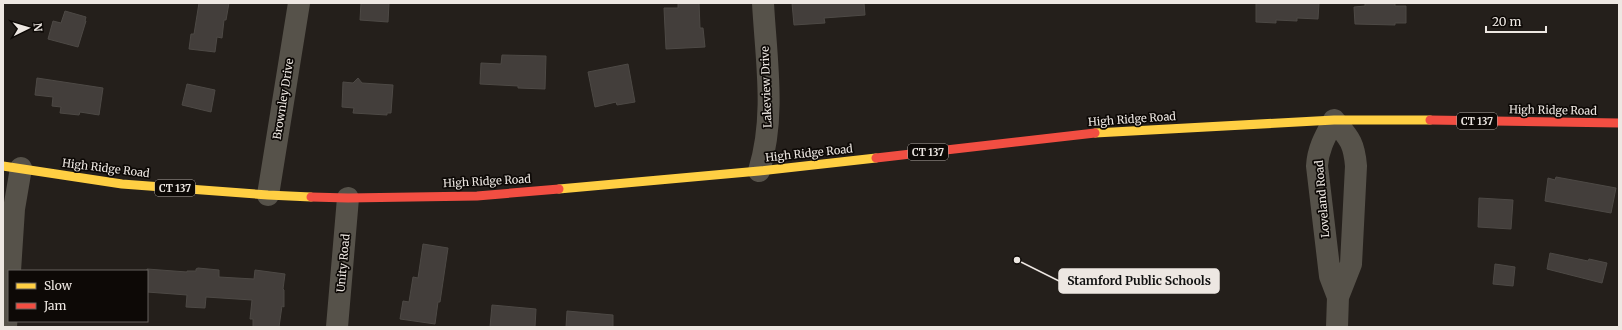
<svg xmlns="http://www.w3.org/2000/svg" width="1622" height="330" viewBox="0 0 1622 330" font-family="Merriweather,serif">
<rect width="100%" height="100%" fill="#241f1b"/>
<g fill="#433e3b" stroke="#4d4945">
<polygon points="199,3 229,3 226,20 224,20 222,38 217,37 215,52 189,49 191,34 194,34"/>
<polygon points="361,3 389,3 388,22 360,20"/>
<polygon points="678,3 699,3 700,28 703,28 705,47 666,49 664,8 678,8"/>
<polygon points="792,3 864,3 865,15 824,18 825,23 794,25"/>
<polygon points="1256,3 1319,3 1318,19 1297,18 1297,21 1276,20 1276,23 1256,22"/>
<polygon points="1365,3 1395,3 1395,6 1406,6 1406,23 1395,23 1395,25 1355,24 1354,7 1365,6"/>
<polygon points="65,11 86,17 85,21 86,21 78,47 48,39 53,21 61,23"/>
<polygon points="502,55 546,56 545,89 518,88 518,86 480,84 481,63 501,64"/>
<polygon points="628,64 635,102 617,105 616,102 595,107 588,72"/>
<polygon points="37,78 103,88 99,115 80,112 79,115 60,113 61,107 52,106 53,97 35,95"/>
<polygon points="358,78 362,83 393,85 391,113 387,113 387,115 353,113 354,108 342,107 343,82 353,83"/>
<polygon points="187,84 215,90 211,112 182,105"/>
<polygon points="1556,177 1616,188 1611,213 1545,201 1548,178 1555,180"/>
<polygon points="1479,198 1513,200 1511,229 1478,227"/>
<polygon points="423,244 448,248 440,302 438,302 435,324 400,319 403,301 409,302 413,277 418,278"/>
<polygon points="1550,253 1588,261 1589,259 1607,263 1602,283 1547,269"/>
<polygon points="1495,264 1515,267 1513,286 1493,284"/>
<polygon points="198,268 219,270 219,277 254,279 255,270 285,274 283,289 284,290 284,307 282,306 279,327 253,327 253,319 250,319 252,300 206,297 205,308 186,307 187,295 147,292 147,269 187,272 187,271 196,271 196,269"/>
<polygon points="492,305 536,309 535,327 490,327"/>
<polygon points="567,311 613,315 613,327 566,327"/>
</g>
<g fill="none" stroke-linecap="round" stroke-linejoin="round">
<g stroke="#56524a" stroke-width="22">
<path d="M759,171c17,-55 7,-112 4,-168"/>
<polyline points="268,195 299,3"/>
<polyline points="10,271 14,209 21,168"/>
<polyline points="6,327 9,283"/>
<polyline points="337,327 348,198"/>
<path d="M1337,327l1,-30 13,-33 5,-98c-2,-24 -7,-28 -22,-46 -8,15 -16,28 -17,46l13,110 8,21"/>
</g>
<g stroke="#ffcf43" stroke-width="9">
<polyline points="1095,133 1334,120 1430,120"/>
<polyline points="3,166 122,184 268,195 311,197"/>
<polyline points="559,189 759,171 876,158"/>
</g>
<g stroke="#f24e42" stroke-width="9">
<polyline points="1430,120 1619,123"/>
<polyline points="876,158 1095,133"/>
<polyline points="311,197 348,198 477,196 559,189"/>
</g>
</g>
<g text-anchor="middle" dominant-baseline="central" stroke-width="3.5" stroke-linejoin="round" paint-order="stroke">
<g fill="#0d0906" stroke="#aaa4a0" stroke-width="1">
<rect x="1457" y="113" width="40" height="16" rx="3"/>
<rect x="908" y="144" width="40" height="16" rx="3"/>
<rect x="155" y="180" width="40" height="16" rx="3"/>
</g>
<g font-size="10" font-weight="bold" fill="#ede7e2">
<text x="1477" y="121">CT 137</text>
<text x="928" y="152">CT 137</text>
<text x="175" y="188">CT 137</text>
</g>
<g font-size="11" fill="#ede7e2" stroke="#0d0906">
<text transform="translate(766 87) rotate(-92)">Lakeview Drive</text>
<text transform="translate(283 99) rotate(-81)">Brownley Drive</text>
<text transform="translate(1553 110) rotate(1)">High Ridge Road</text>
<text transform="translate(1132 119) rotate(-4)">High Ridge Road</text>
<text transform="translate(809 153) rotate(-6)">High Ridge Road</text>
<text transform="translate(106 168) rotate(7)">High Ridge Road</text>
<text transform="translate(487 181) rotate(-3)">High Ridge Road</text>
<text transform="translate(1322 199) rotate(-95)">Loveland Road</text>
<text transform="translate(343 263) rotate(-85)">Unity Road</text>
</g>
</g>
<path fill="none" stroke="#ede7e2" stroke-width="1.5" d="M1017 260L1059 281"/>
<circle fill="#ede7e2" stroke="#0d0906" stroke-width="1.5" cx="1017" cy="260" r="4"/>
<rect fill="#ede7e2" stroke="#ede7e2" stroke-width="1.5" x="1059" y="269" width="160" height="24" rx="4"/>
<g font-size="12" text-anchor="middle" font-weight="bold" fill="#111">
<text x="1139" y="285">Stamford Public Schools</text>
</g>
<rect width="1622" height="330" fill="none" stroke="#ede7e2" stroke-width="8"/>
<rect x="8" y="270" width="140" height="52" fill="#0d0906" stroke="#67625e"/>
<rect x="16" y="283" width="20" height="6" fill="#ffcf43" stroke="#67625e"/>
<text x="44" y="290" font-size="12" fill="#ede7e2">Slow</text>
<rect x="16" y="303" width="20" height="6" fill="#f24e42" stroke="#67625e"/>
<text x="44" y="310" font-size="12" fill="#ede7e2">Jam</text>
<g transform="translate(28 28) rotate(85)" stroke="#0d0906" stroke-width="3" paint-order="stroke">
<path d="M0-3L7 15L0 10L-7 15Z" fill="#ede7e2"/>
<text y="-6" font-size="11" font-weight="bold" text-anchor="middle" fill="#ede7e2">N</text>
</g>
<path d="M1486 26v6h60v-6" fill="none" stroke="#ede7e2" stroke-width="2"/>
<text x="1492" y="26" font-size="12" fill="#ede7e2" stroke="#0d0906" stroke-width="3" paint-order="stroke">20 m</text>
</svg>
